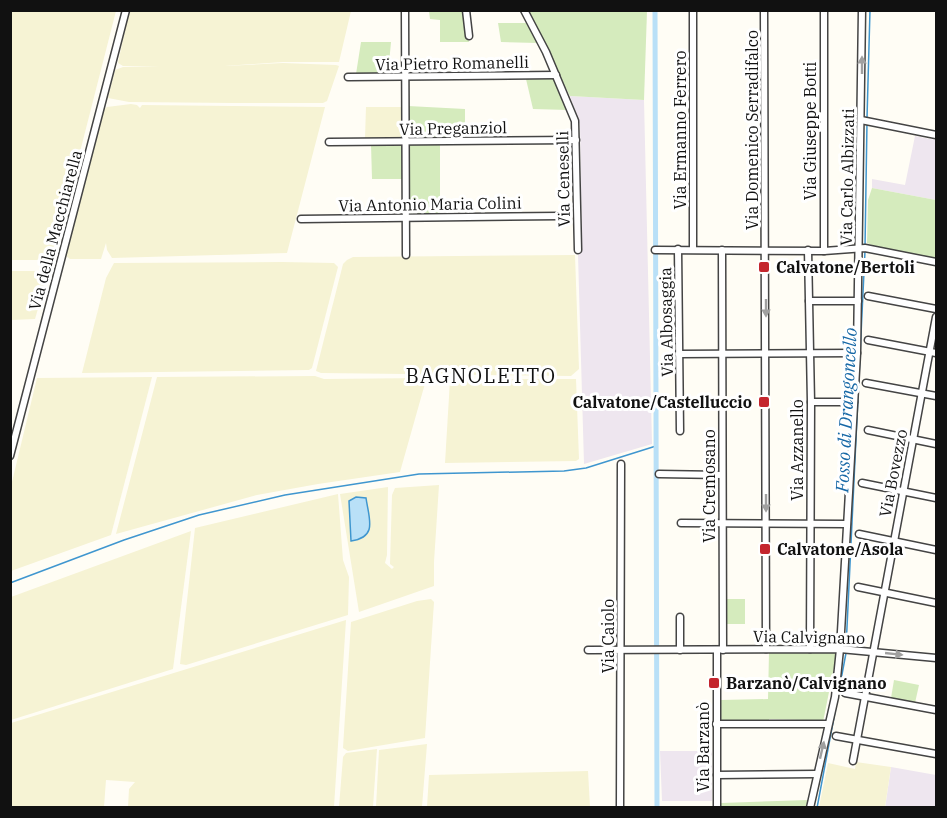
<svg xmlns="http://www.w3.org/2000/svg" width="947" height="818" viewBox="0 0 947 818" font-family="'IBM Plex Serif',serif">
<rect width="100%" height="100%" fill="#fffdf5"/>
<g fill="#eee6ef">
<polygon points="570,96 644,100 652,444 584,464 578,255 582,251 580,125"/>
<polygon points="915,136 936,140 936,200 872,188 872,179 905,185"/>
<polygon points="660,751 712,751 712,801 662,801"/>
<polygon points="891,767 936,775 936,807 885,808"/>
</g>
<g fill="#f6f3d4">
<polygon points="10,11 116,11 59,234 54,243 55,248 52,257 43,260 11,260"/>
<polygon points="242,11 351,11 339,62 283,62 225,66 283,63 336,65 339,66 327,101 323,103 233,103 129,102 108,98 115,70 123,67 160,67 123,66 118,63 129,11"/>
<polygon points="131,104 137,105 140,108 142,105 325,107 287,253 112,258 107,250 106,243 101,259 70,259 66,256 103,110 107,107"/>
<polygon points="366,107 403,107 402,139 365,138"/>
<polygon points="575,255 579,369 571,376 321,373 316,371 343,264 347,260 353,257"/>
<polygon points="282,262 334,263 338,267 312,368 309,370 82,373 106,278 114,263"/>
<polygon points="11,271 47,271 46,281 35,319 11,320"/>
<polygon points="315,376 324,379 424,378 426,380 400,472 318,484 257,495 116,534 157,377"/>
<polygon points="152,377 111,535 11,571 11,486 37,378"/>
<polygon points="458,379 576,379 579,459 576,461 445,463 450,380"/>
<polygon points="439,485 434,562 434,586 359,612 340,494 388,487 387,555 385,563 392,569 394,567 390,564 392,495 395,488"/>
<polygon points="338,494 343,560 349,577 348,615 186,665 180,664 195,528"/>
<polygon points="191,531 173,669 11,720 11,597"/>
<polygon points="431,599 434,602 425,738 348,751 343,748 351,622 417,601"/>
<polygon points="346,620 334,807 128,807 129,789 135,782 106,780 104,807 11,808 11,723"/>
<polygon points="427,744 422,807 376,807 379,750"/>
<polygon points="377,749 373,807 339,807 343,757 346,753"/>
<polygon points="856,762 891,767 885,807 819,807 828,763 855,769"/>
<polygon points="588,771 590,807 427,807 429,775"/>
</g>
<g fill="#d5ebbd">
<polygon points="429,11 462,11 469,42 440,42 440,20 430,19"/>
<polygon points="526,11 647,11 644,100 570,96"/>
<polygon points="498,23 526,23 537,43 501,42"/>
<polygon points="361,42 391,42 388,74 356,74"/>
<polygon points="554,78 568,110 533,109 526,79"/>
<polygon points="408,106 465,109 465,138 408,138"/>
<polygon points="408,143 440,143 440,214 408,215"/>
<polygon points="371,144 402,144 402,179 372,179"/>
<polygon points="872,188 936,200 936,259 879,248 867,243 868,200"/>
<polygon points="727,599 745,599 745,624 726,624"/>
<polygon points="769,652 837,652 823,722 804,722 804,720 769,719 769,722 721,722 719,719 721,700 768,699"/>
<polygon points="894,680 919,685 915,703 891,698"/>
<polygon points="808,800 806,807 721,807 721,803"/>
</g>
<path fill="#b9e0f7" stroke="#3f96cf" stroke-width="1.5" d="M356,497l10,1c3,21 12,39 -15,43l-2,-40z"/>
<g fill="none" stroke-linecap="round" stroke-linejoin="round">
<g stroke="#3f96cf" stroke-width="1.5">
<polyline points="867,118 870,10"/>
<polyline points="865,247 867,122"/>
<polyline points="10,583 124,540 199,515 285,495 419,474 564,471 586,468 656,446"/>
<polyline points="846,648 865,251"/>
<polyline points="817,808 846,653"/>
</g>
<polyline stroke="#b9e0f7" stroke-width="5" points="655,10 657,808"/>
<g stroke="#444" stroke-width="9">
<g id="minor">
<polyline points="405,10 406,255"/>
<polyline points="466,10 469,36"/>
<polyline points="524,10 546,52 575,121 578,250"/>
<polyline points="693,10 693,249"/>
<polyline points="764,10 766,649"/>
<polyline points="824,10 824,251"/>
<polyline points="348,77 556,75"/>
<polyline points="861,120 936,135"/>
<polyline points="329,142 576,140"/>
<polyline points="301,219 560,216"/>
<polyline points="678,249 680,431"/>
<polyline points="655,250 824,251 865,248 936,262"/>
<polyline points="722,250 723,650"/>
<polyline points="808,250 811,402 810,649"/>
<polyline points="868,296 936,309"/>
<polyline points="809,301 858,301"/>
<polyline points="868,340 936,353"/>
<polyline points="679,354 857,353"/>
<polyline points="866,383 936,396"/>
<polyline points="811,402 854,402"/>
<polyline points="868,430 936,444"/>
<polyline points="10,456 126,10"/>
<polyline points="659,474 722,475"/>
<polyline points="862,483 936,498"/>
<polyline points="681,523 847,524"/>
<polyline points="859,534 936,550"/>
<polyline points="858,587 936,603"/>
<polyline points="680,617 680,650"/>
<polyline points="588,650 840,649 936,658"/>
<polyline points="717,650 717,808"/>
<polyline points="845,693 936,710"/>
<polyline points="716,724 828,724"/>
<polyline points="836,736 936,754"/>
<polyline points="853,761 936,317"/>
<polyline points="717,775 817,774"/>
<polyline points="620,808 621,464"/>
<polyline points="810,808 835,697 840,649 857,353 862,10"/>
</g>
</g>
<use href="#minor" stroke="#fff" stroke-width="6"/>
</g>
<defs><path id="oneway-solid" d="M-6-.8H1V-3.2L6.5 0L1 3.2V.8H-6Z" transform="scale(1.5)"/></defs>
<g fill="#a0a0a0">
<use href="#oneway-solid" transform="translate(862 65) rotate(-90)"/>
<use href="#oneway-solid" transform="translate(766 308) rotate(90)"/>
<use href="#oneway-solid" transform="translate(766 503) rotate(90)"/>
<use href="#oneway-solid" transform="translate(894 654) rotate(6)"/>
<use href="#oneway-solid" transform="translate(822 750) rotate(-77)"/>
</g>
<g fill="#c4262e" stroke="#fff" stroke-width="2">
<rect x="758" y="261" width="12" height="12" rx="3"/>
<rect x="758" y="396" width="12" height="12" rx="3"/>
<rect x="759" y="543" width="12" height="12" rx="3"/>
<rect x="708" y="677" width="12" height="12" rx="3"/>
</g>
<g text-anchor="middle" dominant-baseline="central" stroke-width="6" stroke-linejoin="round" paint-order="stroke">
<g font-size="16" fill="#111" stroke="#fff">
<text transform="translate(452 63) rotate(-1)">Via Pietro Romanelli</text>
<text transform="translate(453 128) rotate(-1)">Via Preganziol</text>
<text transform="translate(680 130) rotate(-90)">Via Ermanno Ferrero</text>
<text transform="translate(752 130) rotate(-90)">Via Domenico Serradifalco</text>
<text transform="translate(810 131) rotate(-90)">Via Giuseppe Botti</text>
<text transform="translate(847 177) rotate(-89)">Via Carlo Albizzati</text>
<text transform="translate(563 179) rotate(-91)">Via Ceneselli</text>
<text transform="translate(430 204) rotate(-1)">Via Antonio Maria Colini</text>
<text transform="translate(55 230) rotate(-75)">Via della Macchiarella</text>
<text transform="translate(666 322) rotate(-91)">Via Albosaggia</text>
<text transform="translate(797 450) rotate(-90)">Via Azzanello</text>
<text transform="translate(893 473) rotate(-79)">Via Bovezzo</text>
<text transform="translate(709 486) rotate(-90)">Via Cremosano</text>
<text transform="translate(608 636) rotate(-90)">Via Caiolo</text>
<text transform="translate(809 637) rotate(1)">Via Calvignano</text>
<text transform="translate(703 747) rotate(-90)">Via Barzanò</text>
</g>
<g font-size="16" font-weight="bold" fill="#111" stroke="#fff" text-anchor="start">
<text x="776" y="267">Calvatone/Bertoli</text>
<text x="752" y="402" text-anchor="end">Calvatone/Castelluccio</text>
<text x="777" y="549">Calvatone/Asola</text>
<text x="726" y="683">Barzanò/Calvignano</text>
</g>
<g font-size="18" font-style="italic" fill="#1768a6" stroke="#fff">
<text transform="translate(846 410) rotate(-87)">Fosso di Drangoncello</text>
</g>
<g font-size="20" letter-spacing="1.5" fill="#111" stroke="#fff">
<text x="481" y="375">BAGNOLETTO</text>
</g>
</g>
<rect width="947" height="818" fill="none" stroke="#111111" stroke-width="24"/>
</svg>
